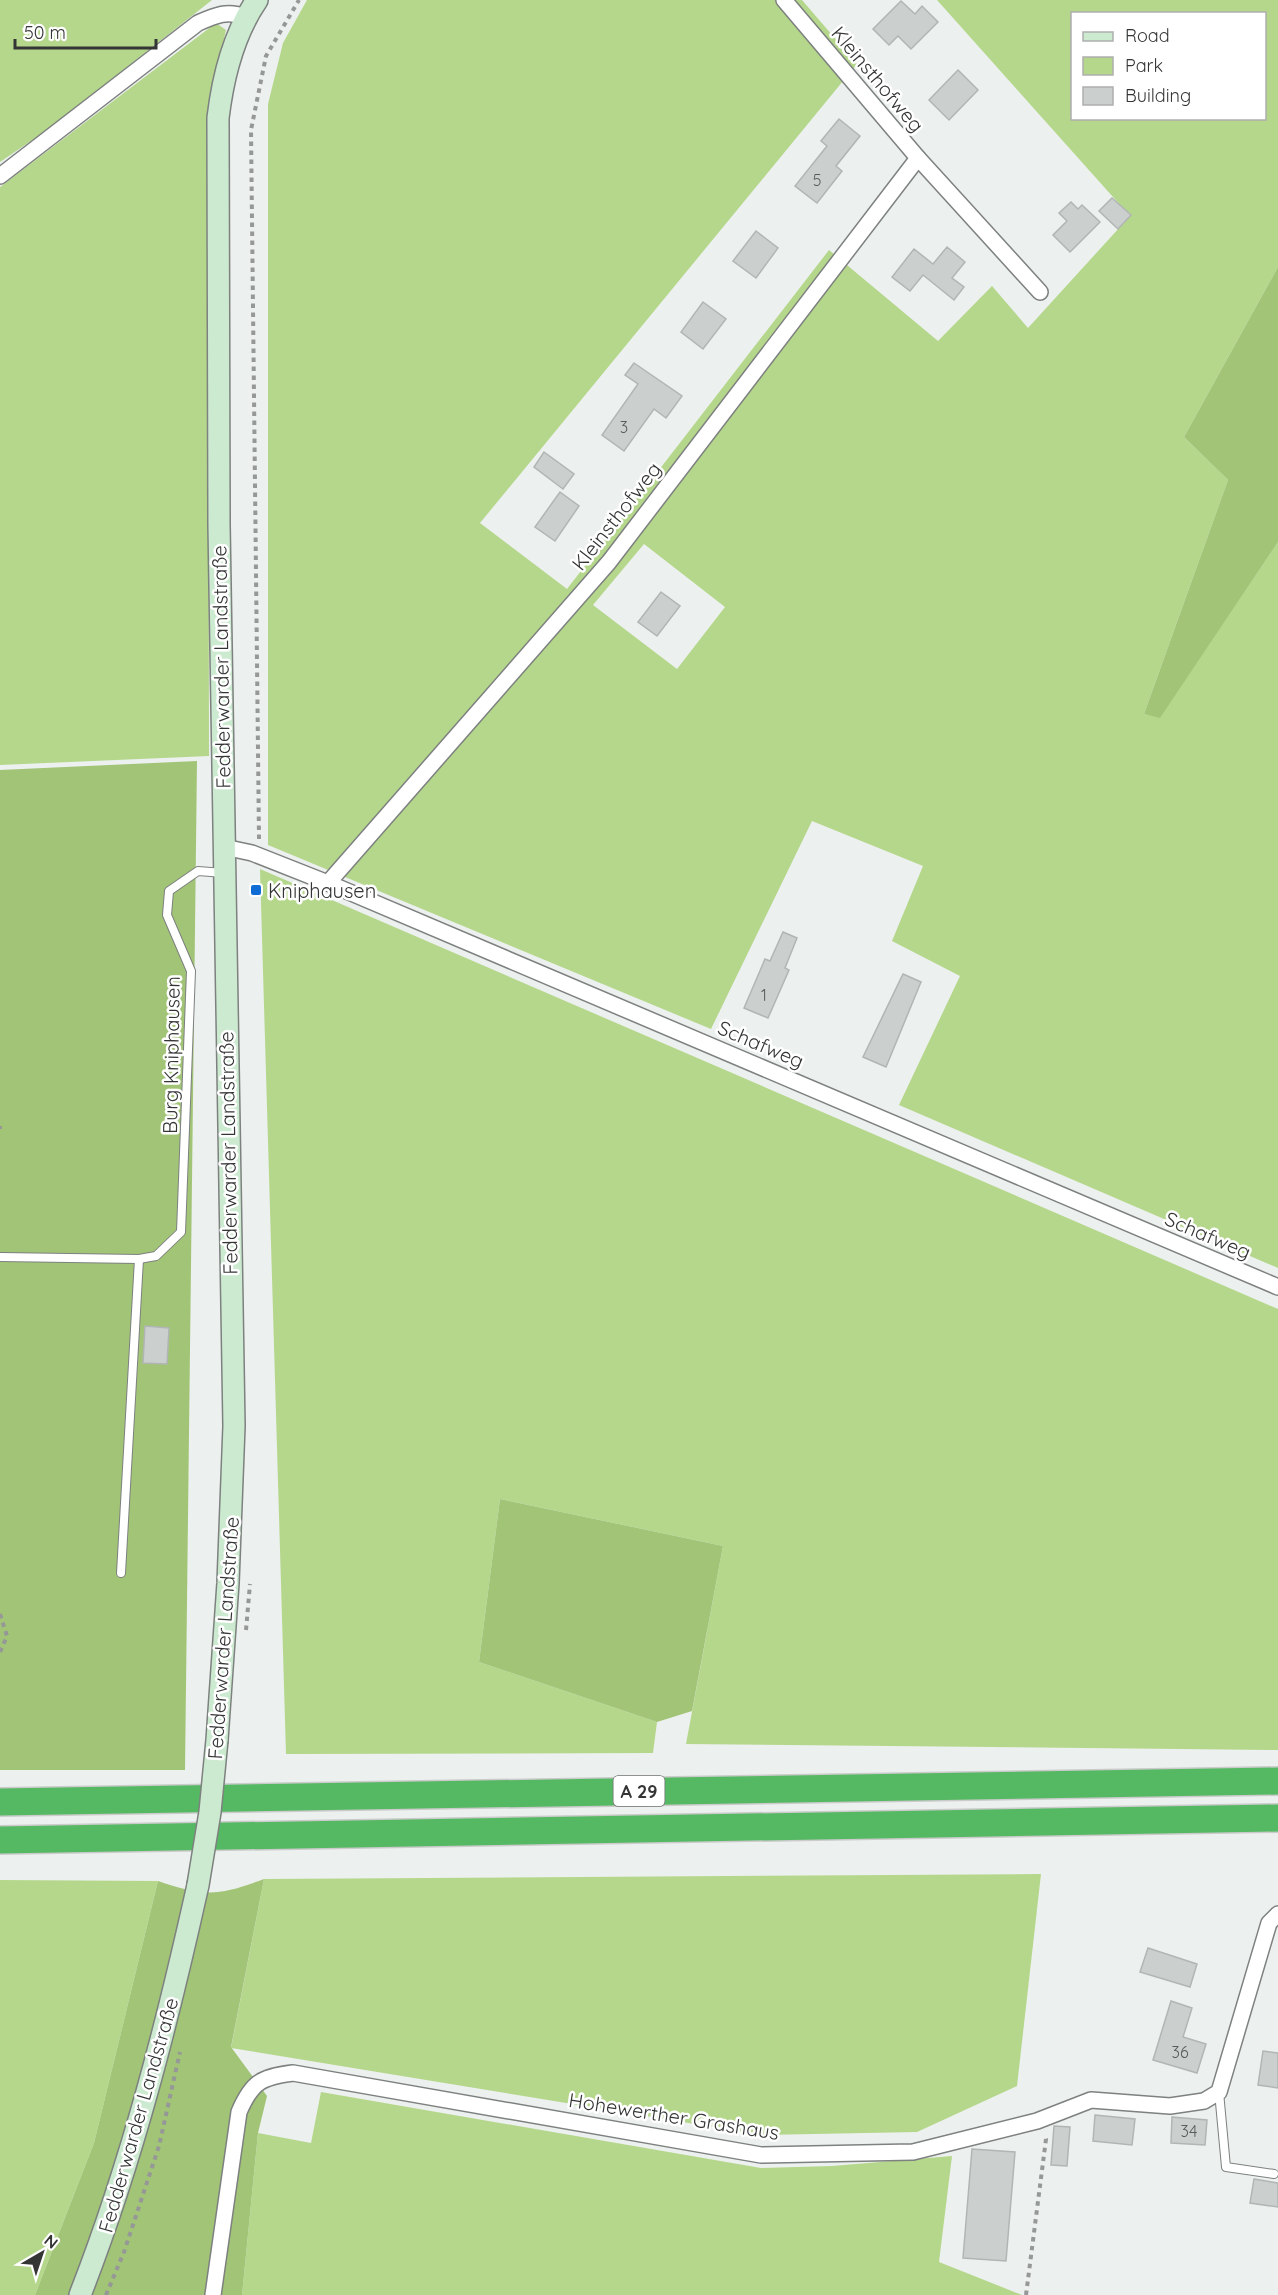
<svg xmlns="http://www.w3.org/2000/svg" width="1278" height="2295" viewBox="0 0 1278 2295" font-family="Quicksand,sans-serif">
<rect width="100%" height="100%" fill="#ecf0ee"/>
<g fill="#b5d78b" fill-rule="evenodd">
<polygon points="0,0 212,0 47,130 0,162"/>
<path d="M307,0h495l55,64 -377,459 87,66 262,-339 109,91 54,-55 36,42 102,-112 -193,-216h341v267l-94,170 44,43 -84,234 16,3 118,-175v726l-379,-163 61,-129 -68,-35 31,-75 -111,-45 -101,208 -443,-184v-741l15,-61zM1072,14h192v104h-192zM644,544l81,63 -48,62 -84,-64z"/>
<polygon points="216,23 226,30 215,77 208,129 209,756 0,765 0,187"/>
<polygon points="260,869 1278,1309 1278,1750 686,1744 723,1546 500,1499 479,1662 657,1722 653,1753 286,1754"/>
<polygon points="1041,1874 1017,2086 917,2132 762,2135 231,2048 264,1879"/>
<polygon points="0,1880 158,1881 94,2143 35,2295 0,2295"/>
<polygon points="321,2092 761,2168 832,2166 952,2156 939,2262 1022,2295 242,2295 258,2133 311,2143"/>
</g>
<g fill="#a2c477">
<polygon points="1278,267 1278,542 1160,718 1144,714 1228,480 1184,437"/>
<polygon points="197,761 185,1770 0,1770 0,770"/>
<polygon points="500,1499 723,1546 692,1711 657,1722 479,1662"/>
<path d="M264,1879l-33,168 36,49 -9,37 -16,162h-207l59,-152 64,-262c47,16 60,15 106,-2z"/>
</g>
<g fill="#cbd0cf" stroke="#b1b6b5" stroke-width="1.5">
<polygon points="901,1 915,14 922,6 938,22 911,49 898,36 889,45 873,29"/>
<polygon points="958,70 978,90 949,120 929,100"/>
<polygon points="839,119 860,136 836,166 842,171 817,203 795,186 827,146 821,141"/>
<polygon points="1112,198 1131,215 1118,229 1099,211"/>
<polygon points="1071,202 1078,209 1082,205 1100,222 1070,252 1053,235 1067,221 1059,213"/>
<polygon points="756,231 778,248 756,278 733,261"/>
<polygon points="947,247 965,262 952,278 964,287 954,300 923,275 910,291 892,277 914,249 933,264"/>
<polygon points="703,302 726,319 703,349 681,332"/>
<polygon points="634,363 682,396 666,418 654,409 624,451 602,435 638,384 625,375"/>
<polygon points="544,452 574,474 563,489 534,467"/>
<polygon points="560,492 579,506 555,541 535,527"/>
<polygon points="661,592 680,606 657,636 638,622"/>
<polygon points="783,932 797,938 785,968 789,970 768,1018 744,1008 765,959 770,961"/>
<polygon points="903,974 921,982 886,1067 863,1057"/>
<polygon points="145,1326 169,1328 167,1364 143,1363"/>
<polygon points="1148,1948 1197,1964 1190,1987 1140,1972"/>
<polygon points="1171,2001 1192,2008 1183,2037 1206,2044 1197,2073 1153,2060"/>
<polygon points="1263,2051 1278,2053 1278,2088 1258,2085"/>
<polygon points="1095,2115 1135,2119 1132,2145 1093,2141"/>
<polygon points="1172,2117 1207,2120 1205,2145 1171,2143"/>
<polygon points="1054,2126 1070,2127 1067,2166 1051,2165"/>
<polygon points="972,2149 1015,2152 1006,2261 963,2258"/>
<polygon points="1254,2179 1278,2183 1278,2207 1250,2203"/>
</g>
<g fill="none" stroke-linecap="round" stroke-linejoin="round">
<g stroke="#7d817f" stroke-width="10">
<g id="lane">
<polyline points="0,1257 139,1259 156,1256 181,1232 191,971 167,915 169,891 198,871 224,873"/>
<polyline points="121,1573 139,1259"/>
<polyline points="1219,2092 1226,2167 1274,2174"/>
</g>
</g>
<g stroke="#7d817f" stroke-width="18">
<g id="street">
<polyline points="784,0 918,158 1040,292"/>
<path d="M0,176l198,-153c18,-8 29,-13 48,-6"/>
<polyline points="224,847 252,853 328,883 1278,1287"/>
<polyline points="328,883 609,562 918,158"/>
<path d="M213,2295l26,-183c13,-30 22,-35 54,-39l468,82 152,-3 124,-31 54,-21 79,6 34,-5 15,-9 50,-169 9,-9"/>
</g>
</g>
<g stroke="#7d817f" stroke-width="24">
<g id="secondary">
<path d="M217,1740l11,-157 6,-157 -15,-901 -1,-407c5,-42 15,-83 39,-118"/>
<path d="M80,2295c52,-133 87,-271 118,-410"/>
</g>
</g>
<g stroke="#cacbca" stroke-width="30">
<g id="highway">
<polyline points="0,1802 1278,1781"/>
<polyline points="0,1840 1278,1818"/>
</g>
</g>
<g stroke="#959897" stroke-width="4" stroke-dasharray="4.5 4.5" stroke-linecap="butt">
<polyline points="259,839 251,130 266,56 299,0"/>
<polyline points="0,1126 0,1129"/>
<polyline points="0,1614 7,1636 0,1652"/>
<polyline points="246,1630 250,1584"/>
<polyline points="106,2295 124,2252 159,2146 180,2052"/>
<polyline points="1026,2295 1046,2139 1044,2135"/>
</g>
<use href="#lane" stroke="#fff" stroke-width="8"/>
<use href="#street" stroke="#fff" stroke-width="15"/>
<use href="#secondary" stroke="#ccead0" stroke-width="21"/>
<use href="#highway" stroke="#55b862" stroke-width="27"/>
<g stroke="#7d817f" stroke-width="24" stroke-linecap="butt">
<polyline id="secondary-bridge" points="198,1885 210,1812 217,1740"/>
</g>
<use href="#secondary-bridge" stroke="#ccead0" stroke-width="21"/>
</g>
<rect fill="#106cd5" stroke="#fff" stroke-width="2" x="250" y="884" width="12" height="12" rx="3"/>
<g text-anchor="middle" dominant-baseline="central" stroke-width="5" stroke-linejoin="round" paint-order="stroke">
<g font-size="16" fill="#5a5c5c">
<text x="817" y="180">5</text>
<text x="624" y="427">3</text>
<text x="764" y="995">1</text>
<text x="1180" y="2052">36</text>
<text x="1189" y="2131">34</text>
</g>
<rect fill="#fff" stroke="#717272" stroke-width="1.5" x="613.5" y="1776" width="51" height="30" rx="4.5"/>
<g font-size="18" font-weight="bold" fill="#343635">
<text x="639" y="1791">A 29</text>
</g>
<g font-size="20" fill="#343635" stroke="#fff">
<text transform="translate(878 79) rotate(50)">Kleinsthofweg</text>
<text transform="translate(616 516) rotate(-52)">Kleinsthofweg</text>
<text transform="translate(221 667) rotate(-91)">Fedderwarder Landstraße</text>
<text transform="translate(761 1044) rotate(23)">Schafweg</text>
<text transform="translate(171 1055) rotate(-89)">Burg Kniphausen</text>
<text transform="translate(228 1153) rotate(-91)">Fedderwarder Landstraße</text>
<text transform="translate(1208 1235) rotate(23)">Schafweg</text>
<text transform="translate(223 1638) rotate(-86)">Fedderwarder Landstraße</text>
<text transform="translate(138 2115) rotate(-74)">Fedderwarder Landstraße</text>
<text transform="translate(674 2116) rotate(9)">Hohewerther Grashaus</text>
</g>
<g font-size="20" fill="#343635" stroke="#fff" text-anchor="start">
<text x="268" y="890">Kniphausen</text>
</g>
</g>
<rect x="1071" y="12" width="195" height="108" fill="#ffffff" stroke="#aeafae" stroke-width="1.5"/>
<rect x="1083" y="32" width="30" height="9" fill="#ccead0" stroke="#aeafae" stroke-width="1.5"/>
<text x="1125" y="42" font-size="18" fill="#343635">Road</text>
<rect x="1083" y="57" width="30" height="18" fill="#b5d78b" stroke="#aeafae" stroke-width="1.5"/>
<text x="1125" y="72" font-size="18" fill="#343635">Park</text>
<rect x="1083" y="87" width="30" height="18" fill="#cbd0cf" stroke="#aeafae" stroke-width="1.5"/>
<text x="1125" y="102" font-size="18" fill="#343635">Building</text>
<g transform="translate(42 2253) rotate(39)" stroke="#ffffff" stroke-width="4.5" paint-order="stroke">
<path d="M0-4.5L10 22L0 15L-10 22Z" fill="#343635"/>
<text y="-9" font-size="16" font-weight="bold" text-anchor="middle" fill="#343635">N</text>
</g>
<path d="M15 39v9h141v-9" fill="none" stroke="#343635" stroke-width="3"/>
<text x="24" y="39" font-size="18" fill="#343635" stroke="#ffffff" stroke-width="4.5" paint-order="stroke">50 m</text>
</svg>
